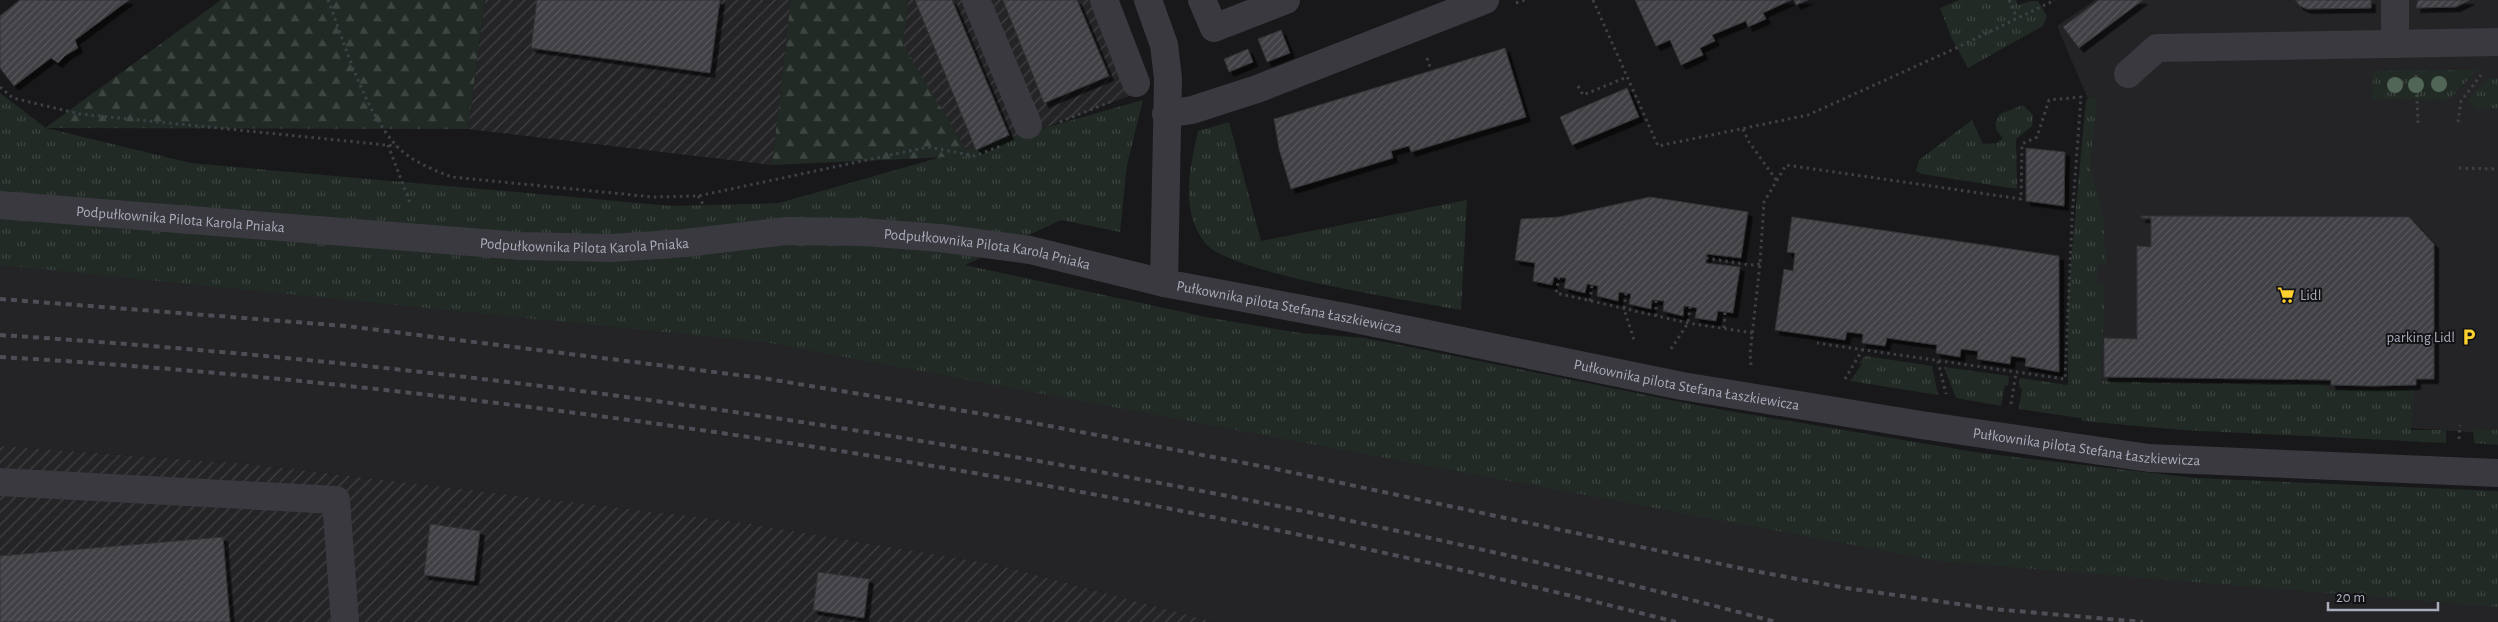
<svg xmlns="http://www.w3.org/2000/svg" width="2498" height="622" viewBox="0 0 2498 622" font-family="'Alegreya Sans',sans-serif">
<defs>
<pattern id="industrial-furrows" width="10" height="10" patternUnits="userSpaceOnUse" patternTransform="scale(1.25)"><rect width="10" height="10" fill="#242427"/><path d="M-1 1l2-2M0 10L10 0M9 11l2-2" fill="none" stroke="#414144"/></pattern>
<pattern id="grass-tufts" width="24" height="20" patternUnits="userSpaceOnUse" patternTransform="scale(1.25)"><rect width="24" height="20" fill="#212a24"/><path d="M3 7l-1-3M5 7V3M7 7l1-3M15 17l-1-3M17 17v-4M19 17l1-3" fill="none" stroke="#3e4642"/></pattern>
<pattern id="forest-firs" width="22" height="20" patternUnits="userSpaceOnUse" patternTransform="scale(1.25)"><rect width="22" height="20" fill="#212a24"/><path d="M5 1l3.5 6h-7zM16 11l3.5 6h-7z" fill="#3e4642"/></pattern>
<pattern id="building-hatch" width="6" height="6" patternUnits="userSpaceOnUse" patternTransform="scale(1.25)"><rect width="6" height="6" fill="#3f4044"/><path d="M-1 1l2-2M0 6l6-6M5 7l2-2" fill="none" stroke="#58595d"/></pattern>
<filter id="shadow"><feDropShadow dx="4.5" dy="4.5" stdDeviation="0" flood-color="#0009"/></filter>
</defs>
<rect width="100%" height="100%" fill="#18181a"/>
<g fill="#242427">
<polygon points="2095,0 2498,0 2498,434 2125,409 2082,410 2080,248 2093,111 2057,26"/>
<polygon points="0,264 770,330 2498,572 2498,622 1215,622 994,564 732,521 248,464 0,446"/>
</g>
<g fill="url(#industrial-furrows)">
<polygon points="485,0 791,0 772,165 468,129"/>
<polygon points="908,0 1101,0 1134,94 970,156 902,45"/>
<polygon points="0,446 248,464 732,521 994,564 1215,622 0,622"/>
</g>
<g fill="url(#grass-tufts)">
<polygon points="1959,0 2016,0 2018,5 2031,1 2038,1 2047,16 2043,26 1968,68 1952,39 1940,8"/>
<polygon points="2478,70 2448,100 2372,99 2373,71"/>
<polygon points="2489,78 2498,79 2498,108 2476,109 2468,100"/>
<polygon points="0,93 46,128 191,163 672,206 779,203 1143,100 1127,165 1120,232 1061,220 965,265 1211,318 1300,333 1365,338 1706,407 1981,453 2195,478 2498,491 2498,607 1939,561 765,342 0,265"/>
<polygon points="2092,97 2097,97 2090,167 2103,216 2106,264 2097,265 2097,283 2105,284 2101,381 2147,381 2148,383 2312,383 2326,385 2327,390 2414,390 2411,430 2446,430 2446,443 2182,430 2082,421 2081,418 2019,409 2022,388 2019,387 2020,378 2068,385 2068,293 2086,100"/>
<polygon points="2023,105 2033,115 2032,126 2016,139 2017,189 1922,174 1916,171 1919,160 1972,120 1983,144 1997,143 2003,138 1997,131 1995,123 2000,114"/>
<path d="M1229,122l32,119 206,-41 -6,110c-46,-9 -230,-36 -255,-66 -27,-33 -16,-76 -8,-113z"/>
<polygon points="1865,356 1932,366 1938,395 1850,381 1862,364 1859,364"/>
<polygon points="1944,367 2009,376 2008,386 2005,385 2001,406 1956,398"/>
<polygon points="2473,429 2498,430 2498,445 2474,443"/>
</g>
<g fill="url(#forest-firs)">
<polygon points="221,0 485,0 468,129 45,128"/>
<polygon points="791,0 908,0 903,45 970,156 772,165"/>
</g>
<g fill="url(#building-hatch)" stroke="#323236" filter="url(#shadow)">
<polygon points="20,0 129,0 75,40 78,48 66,55 58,63 51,58 14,86 0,68 0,16"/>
<polygon points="537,0 720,0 710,73 531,48"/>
<polygon points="915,0 952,0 1009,135 976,150"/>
<polygon points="1003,0 1077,0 1109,76 1044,103"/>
<polygon points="1635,0 1791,0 1763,13 1766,19 1748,27 1746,21 1712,35 1715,41 1700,48 1703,55 1681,65 1670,40 1656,46"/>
<polygon points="1794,0 1808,0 1796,5"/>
<polygon points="2099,0 2143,0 2079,48 2063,27"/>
<polygon points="2295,0 2371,0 2371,8 2307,9 2300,6"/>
<polygon points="2418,0 2470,0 2456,7 2416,8"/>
<polygon points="1281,30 1290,53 1267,62 1258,39"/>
<polygon points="1505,48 1526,117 1411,152 1409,146 1391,151 1393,158 1291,189 1279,149 1274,119"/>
<polygon points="1248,49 1253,62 1229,72 1224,59"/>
<polygon points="1627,88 1639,117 1572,145 1560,117"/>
<polygon points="2026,148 2065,152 2064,206 2026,201"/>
<polygon points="1650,197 1748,212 1741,258 1707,254 1706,258 1706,263 1740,267 1733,313 1718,311 1716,321 1695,318 1697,308 1684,306 1683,316 1663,311 1664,301 1652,300 1651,309 1629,304 1631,294 1619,292 1618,301 1597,296 1598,286 1587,284 1585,293 1564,288 1566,278 1554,277 1552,285 1533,281 1535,263 1515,260 1521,219 1559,217"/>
<polygon points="2141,216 2409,217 2434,244 2434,379 2416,379 2416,385 2373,386 2331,385 2331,380 2104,377 2104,338 2137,339 2137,246 2151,247 2151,218 2141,218"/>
<polygon points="1792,217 2059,256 2059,372 2025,366 2026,358 2011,356 2010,364 1977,359 1978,351 1961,349 1960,357 1936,353 1937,345 1887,338 1885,346 1862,343 1863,334 1847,332 1845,340 1775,330 1784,269 1793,271 1795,253 1787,252"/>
<polygon points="430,524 480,531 474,581 424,575"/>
<polygon points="223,537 230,622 0,622 0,556"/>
<polygon points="818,572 869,579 864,618 813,610"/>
</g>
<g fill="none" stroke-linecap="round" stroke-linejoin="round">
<g stroke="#3e4046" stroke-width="3" stroke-dasharray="2.5 4" stroke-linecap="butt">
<path d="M328,0c17,44 36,111 68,145 13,15 37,25 56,32l201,20 45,-1 230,-49 47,9 28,-11"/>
<polyline points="1593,0 1658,146 1808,115 1954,49 2055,0"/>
<polyline points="2009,0 2017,18"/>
<polyline points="1516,3 1525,0"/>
<polyline points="1427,58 1431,70"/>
<polyline points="2416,75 2418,123"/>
<polyline points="1578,86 1583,95 1627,77"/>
<polyline points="0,87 13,98 80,114 396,146"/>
<polyline points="1060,122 1110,102"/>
<polyline points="2458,122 2461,101 2481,75"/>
<polyline points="1743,129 1749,142 1777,181"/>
<polyline points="388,145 410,203"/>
<polyline points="2459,168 2498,169"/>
<polyline points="698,196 705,207"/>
<polyline points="1706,258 1750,265 1760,264"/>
<polyline points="1559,277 1556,293 1688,323 1753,333"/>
<polyline points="1626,293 1624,309 1635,343"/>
<polyline points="1590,301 1592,285"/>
<polyline points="1656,316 1656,301"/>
<polyline points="1724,328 1725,312"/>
<polyline points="1671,349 1688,323 1690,307"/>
<polyline points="1938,361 1946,394"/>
<polyline points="1751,365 1750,354 1760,264 1764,202 1786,165 2021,199 2022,144 2037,137 2049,100 2081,97 2072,219 2065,379 1817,343"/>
<polyline points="1845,379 1863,349"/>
<polyline points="2011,404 2016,373"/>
<polyline points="2459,439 2460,425"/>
</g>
<g stroke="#39393f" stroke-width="28">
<polyline points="976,0 1028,125"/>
<polyline points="1104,0 1136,83"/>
<polyline points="1148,0 1164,45 1168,78 1164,283"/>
<polyline points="1202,0 1214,28 1286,0"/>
<polyline points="2395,0 2395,44"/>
<polyline points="2128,74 2157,48 2498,42"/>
<polyline points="1166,114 1192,110 1257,89 1485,0"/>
<path id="s1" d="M0,205l521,41 90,2 75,-5 100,-12 77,1 77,6 90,12 134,33 186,35 332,68 239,39 228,33 349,15"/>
<polyline points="0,482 336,500 345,622"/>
</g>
<g stroke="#4d4e56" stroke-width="4" stroke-dasharray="6 5" stroke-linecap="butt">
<polyline points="0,299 346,326 762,378 1007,418 1271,468 1749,570 1846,588 1993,609 2143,622"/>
<path d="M0,335c340,22 679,63 1015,122 256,44 510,98 761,165"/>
<path d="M0,357c210,12 420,35 629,63 353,48 703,114 1047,202"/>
</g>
</g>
<g fill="#516656">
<circle cx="2439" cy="84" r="8"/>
<circle cx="2395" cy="85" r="8"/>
<circle cx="2416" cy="85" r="8"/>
</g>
<defs>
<g id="supermarket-bare" transform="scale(1.35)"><path d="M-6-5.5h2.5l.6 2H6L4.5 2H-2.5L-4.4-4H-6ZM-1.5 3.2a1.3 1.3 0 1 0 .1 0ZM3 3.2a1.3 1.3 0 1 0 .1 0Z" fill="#fbd02f" stroke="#131315" stroke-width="2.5" paint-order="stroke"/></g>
<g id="parking-bare" transform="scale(1.35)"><path d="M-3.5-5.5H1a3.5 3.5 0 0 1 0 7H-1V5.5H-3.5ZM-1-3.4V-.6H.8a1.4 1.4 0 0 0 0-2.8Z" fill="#fbd02f" stroke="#131315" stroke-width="2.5" paint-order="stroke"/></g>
</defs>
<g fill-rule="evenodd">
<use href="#supermarket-bare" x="2286" y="295"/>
<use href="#parking-bare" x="2469" y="337"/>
</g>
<g text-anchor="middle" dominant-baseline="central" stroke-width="4" stroke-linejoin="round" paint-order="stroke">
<g font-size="15" fill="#a9acba" stroke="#131315">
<text stroke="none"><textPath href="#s1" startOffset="181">Podpułkownika Pilota Karola Pniaka</textPath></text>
<text stroke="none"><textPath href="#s1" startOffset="586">Podpułkownika Pilota Karola Pniaka</textPath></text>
<text stroke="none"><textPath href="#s1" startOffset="991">Podpułkownika Pilota Karola Pniaka</textPath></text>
<text stroke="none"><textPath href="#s1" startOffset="1299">Pułkownika pilota Stefana Łaszkiewicza</textPath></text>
<text stroke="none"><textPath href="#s1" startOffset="1704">Pułkownika pilota Stefana Łaszkiewicza</textPath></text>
<text stroke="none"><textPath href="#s1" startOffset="2109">Pułkownika pilota Stefana Łaszkiewicza</textPath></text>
</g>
<g font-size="15" fill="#a9acba" stroke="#131315" text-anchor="start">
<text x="2300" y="295">Lidl</text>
<text x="2455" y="337" text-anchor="end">parking Lidl</text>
</g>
</g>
<path d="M2328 602v8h110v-8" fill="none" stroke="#a9acba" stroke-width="2.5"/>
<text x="2336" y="602" font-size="15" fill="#a9acba" stroke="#131315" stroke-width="4" paint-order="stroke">20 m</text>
</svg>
